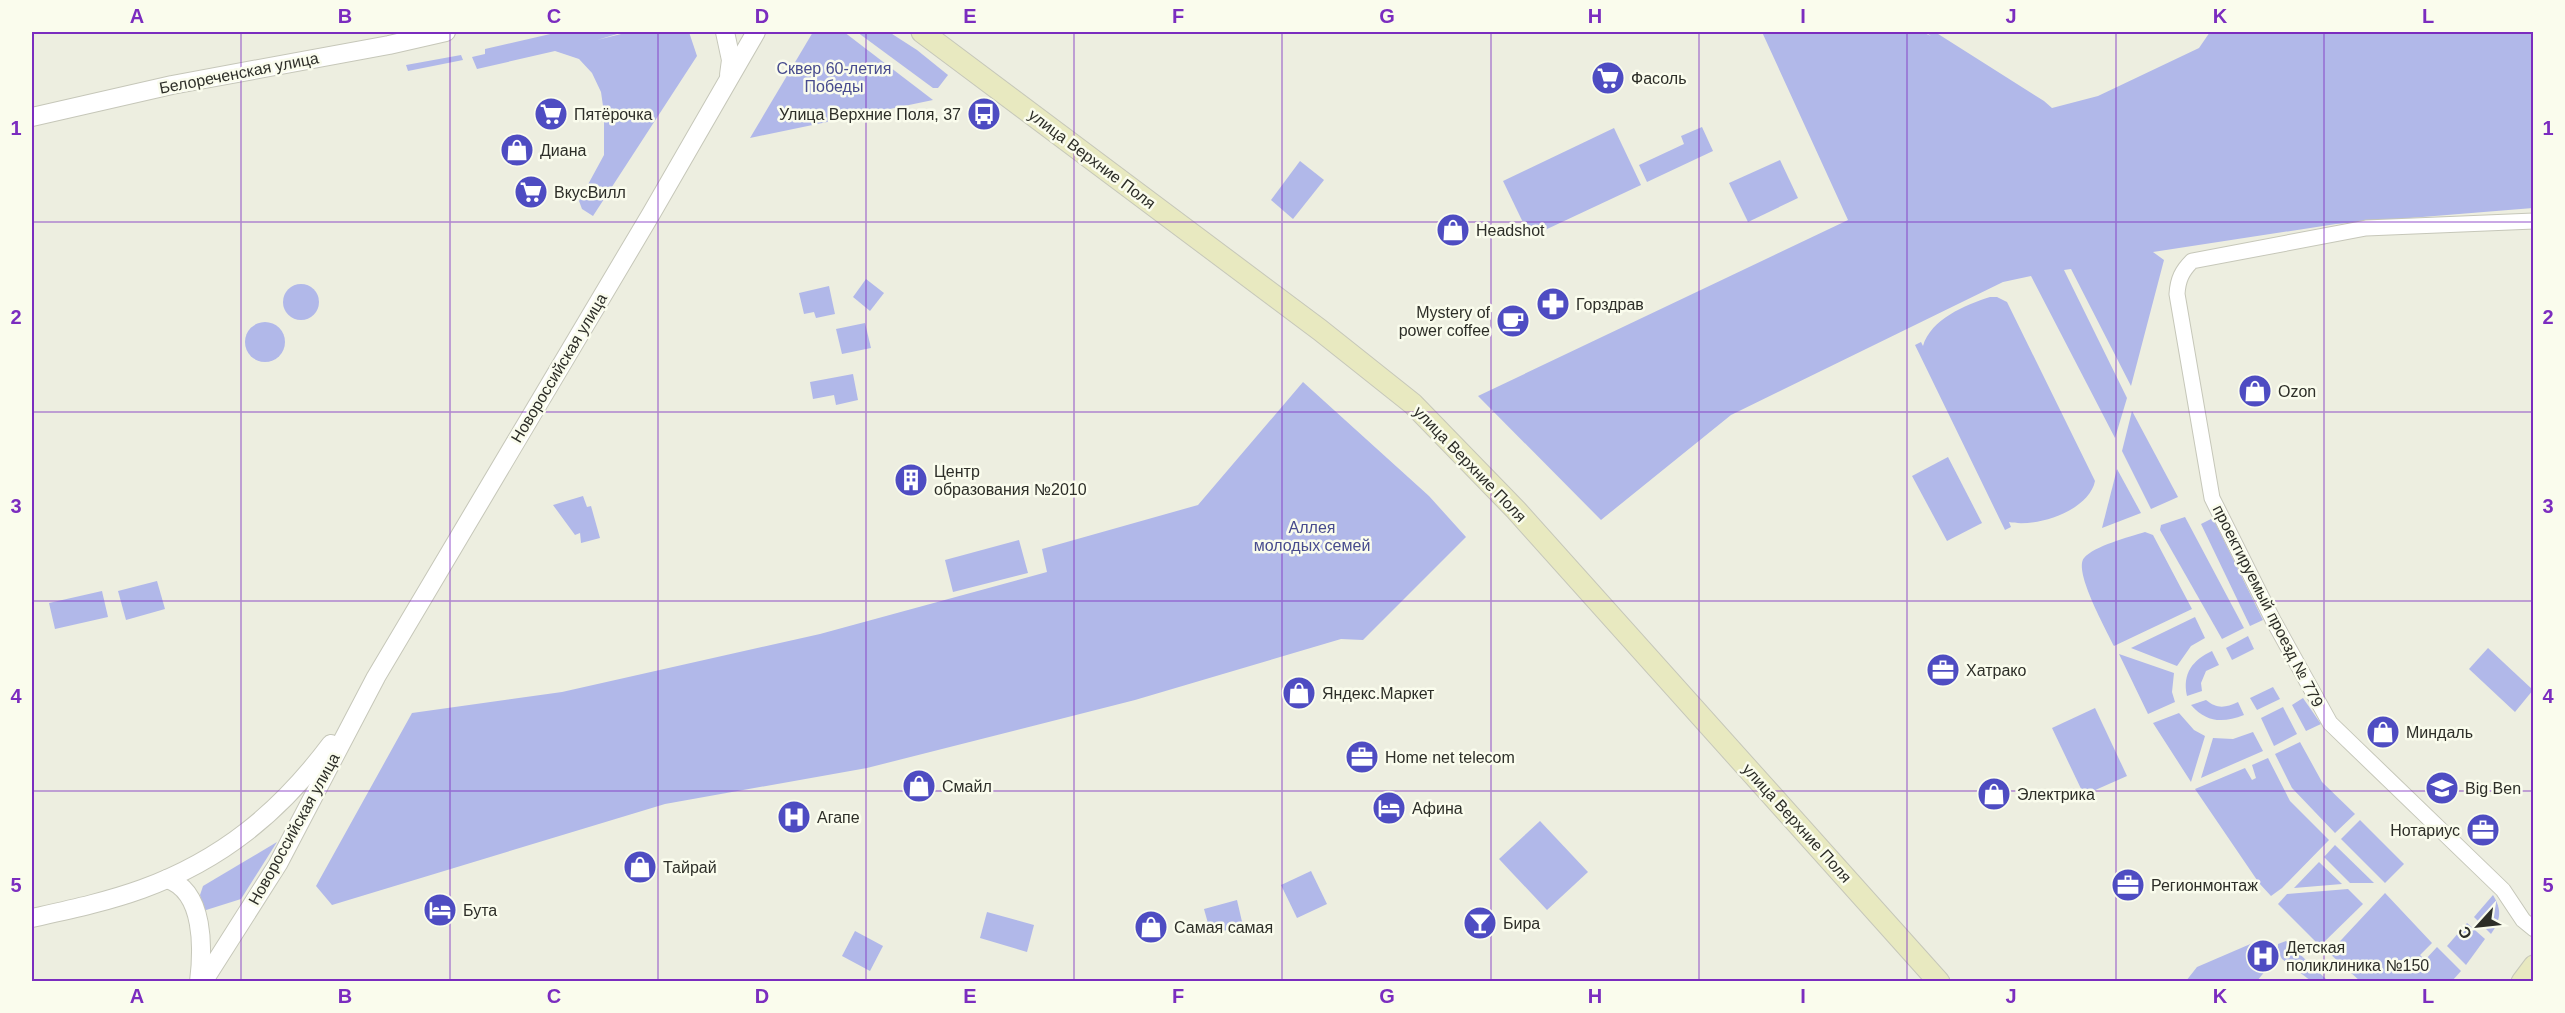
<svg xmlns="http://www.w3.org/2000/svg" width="2565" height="1013" viewBox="0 0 2565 1013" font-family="Helvetica,sans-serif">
<rect width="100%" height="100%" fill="#edeee0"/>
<g fill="#b1b8e9">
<polygon points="559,32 624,32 597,40 629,32 689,32 697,56 593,216 582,209 579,201 604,155 604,113 601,92 592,73 579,59 555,51 477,69 472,57 485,54 485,49"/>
<polygon points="813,32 844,32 933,100 750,138"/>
<polygon points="857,32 889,32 917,50 948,75 938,88 933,88"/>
<polygon points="1762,32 1922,32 1931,36 1925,32 1935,32 2044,101 2052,108 2098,96 2199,48 2210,32 2533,32 2533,208 2336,224 2153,252 2164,260 2131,386 2071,269 2064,270 2127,398 2115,438 2031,276 2003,282 1731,415 1601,520 1478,396 1848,220"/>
<polygon points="461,55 463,60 408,71 406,65"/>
<polygon points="1702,127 1713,151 1647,182 1639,165 1684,144 1681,136"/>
<polygon points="1614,128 1641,185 1530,237 1503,181"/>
<polygon points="1780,160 1798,198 1748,222 1729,183"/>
<polygon points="1300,161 1324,180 1293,219 1271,200"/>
<polygon points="866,279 884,293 870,311 853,297"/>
<circle cx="301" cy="302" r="18"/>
<polygon points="829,286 835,314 816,318 814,312 804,314 799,293"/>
<path d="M1990,297h7l10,5 88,179c-6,30 -59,47 -86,41l2,5 -6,3 -90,-185 6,-3 2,4c8,-27 42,-41 67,-49z"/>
<circle cx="265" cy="342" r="20"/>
<polygon points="865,323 871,348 842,354 836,329"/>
<polygon points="853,374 858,400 836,405 834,395 813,399 810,382"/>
<polygon points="1303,382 1429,496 1466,537 1363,640 1341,639 1135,700 867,768 665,804 332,905 316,886 412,713 562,692 820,634 1047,572 1042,549 1198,505"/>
<polygon points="2132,411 2178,497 2151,509 2122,451"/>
<polygon points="1948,457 1982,523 1947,541 1912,476"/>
<polygon points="2117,469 2141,513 2102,528"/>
<polygon points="583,496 587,507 591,506 600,538 581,543 580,533 575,535 553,505"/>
<polygon points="2185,517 2244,628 2222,639 2160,530 2161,525"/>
<polygon points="2213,518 2263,620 2250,626 2201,524"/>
<path d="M2145,532l8,3 39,74 -78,37c-7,-15 -41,-75 -30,-88 10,-12 45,-21 61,-26z"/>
<polygon points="1019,540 1028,573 953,592 945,560"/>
<polygon points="157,581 165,609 126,620 118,591"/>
<polygon points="102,591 108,617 55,629 49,603"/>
<polygon points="2195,617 2205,638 2191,646 2177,666 2131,648"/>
<polygon points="2248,636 2254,649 2232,660 2226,648"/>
<polygon points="2488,648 2533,690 2515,712 2469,669"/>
<path d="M2212,651l7,14 -13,6 -5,12 1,8 -15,5c-5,-23 6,-36 25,-45z"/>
<polygon points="2119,654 2174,673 2172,692 2175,702 2148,714"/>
<polygon points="2273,687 2280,699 2257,710 2250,698"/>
<polygon points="2303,698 2321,724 2306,731 2292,705"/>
<path d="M2206,700c11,9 19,8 32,2l6,13c-21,8 -37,8 -53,-10z"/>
<polygon points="2283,707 2297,734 2274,746 2261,718"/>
<polygon points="2095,708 2127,776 2084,795 2052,728"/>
<polygon points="2179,713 2194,730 2205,736 2191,782 2153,723"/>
<polygon points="2253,732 2263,751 2201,778 2213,738 2233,739"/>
<polygon points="2300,742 2322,782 2355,814 2335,833 2292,788 2275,754"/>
<polygon points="2268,758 2290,801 2329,840 2282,888 2271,896 2259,883 2195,789 2245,768 2252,780 2256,778 2252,765"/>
<polygon points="2360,820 2404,864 2385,883 2341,839"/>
<polygon points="1540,821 1588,872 1547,910 1499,859"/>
<polygon points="277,842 241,899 203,911 200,895 203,886"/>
<polygon points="2335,845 2374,883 2350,883 2324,857"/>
<polygon points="2319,862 2342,884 2294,888"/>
<polygon points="1311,871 1327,904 1297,918 1281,885"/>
<polygon points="2348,889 2363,904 2320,946 2278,904 2287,894"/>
<polygon points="2385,893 2432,943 2420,955 2425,960 2437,947 2461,971 2452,981 2360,981 2329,953"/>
<path d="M2493,895c9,15 8,24 -2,39l-17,-17z"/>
<polygon points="1237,900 1243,926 1211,934 1204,909"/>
<polygon points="987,912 1034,925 1027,952 980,938"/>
<polygon points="2467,923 2485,939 2466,965 2447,946"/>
<polygon points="855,931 883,946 870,971 842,956"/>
<polygon points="2262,939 2266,970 2257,981 2186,981 2197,967"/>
<polygon points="2286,941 2328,981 2311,981 2282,959 2278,952 2278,944"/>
</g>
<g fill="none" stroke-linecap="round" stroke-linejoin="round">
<g stroke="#c6c7b9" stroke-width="17">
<path id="minor" d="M2534,221l-168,7 -174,33c-10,10 -14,18 -15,33l35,204 61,122 57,103 173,167 20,30 11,9"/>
</g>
<g stroke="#c6c7b9" stroke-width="20">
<g id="tertiary">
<polyline points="725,32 731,60 729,75"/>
<polyline points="32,117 172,85 389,45 446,32"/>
<path d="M167,879c38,12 36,71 32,103"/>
<path d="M32,918c36,-8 74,-16 110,-29 80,-29 138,-77 189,-145"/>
<polyline points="203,982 278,864 376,677 651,214 756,32"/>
</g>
</g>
<g stroke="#c6c7b9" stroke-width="23">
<g id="secondary">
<polyline points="922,32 1320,330 1413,404 1516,510 1939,982"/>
<polyline points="2522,982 2534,966"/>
</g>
</g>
<use href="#minor" stroke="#fff" stroke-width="15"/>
<use href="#tertiary" stroke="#fff" stroke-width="18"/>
<use href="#secondary" stroke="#e8e9c0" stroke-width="21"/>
</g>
<path fill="none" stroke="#7b2cbf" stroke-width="1.5" stroke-opacity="0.55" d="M241,32v950M450,32v950M658,32v950M866,32v950M1074,32v950M1282,32v950M1491,32v950M1699,32v950M1907,32v950M2116,32v950M2324,32v950M32,222h2502M32,412h2502M32,601h2502M32,791h2502"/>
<defs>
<g id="supermarket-disc" transform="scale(1.725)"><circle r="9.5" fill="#4e4cc2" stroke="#fafced"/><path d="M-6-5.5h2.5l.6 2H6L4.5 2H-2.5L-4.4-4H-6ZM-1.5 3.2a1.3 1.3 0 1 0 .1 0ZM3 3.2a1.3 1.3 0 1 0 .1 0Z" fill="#fff"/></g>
<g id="bus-disc" transform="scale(1.725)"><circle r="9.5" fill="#4e4cc2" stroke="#fafced"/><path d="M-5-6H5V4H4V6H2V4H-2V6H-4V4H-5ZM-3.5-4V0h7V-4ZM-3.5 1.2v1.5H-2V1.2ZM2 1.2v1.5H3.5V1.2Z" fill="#fff"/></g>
<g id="shop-disc" transform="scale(1.725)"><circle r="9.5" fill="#4e4cc2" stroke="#fafced"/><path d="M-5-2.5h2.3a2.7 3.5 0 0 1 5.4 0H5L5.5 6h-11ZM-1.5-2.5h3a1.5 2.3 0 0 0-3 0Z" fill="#fff"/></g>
<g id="pharmacy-disc" transform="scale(1.725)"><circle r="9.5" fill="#4e4cc2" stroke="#fafced"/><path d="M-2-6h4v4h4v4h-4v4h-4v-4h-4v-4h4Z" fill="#fff"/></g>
<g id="cafe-disc" transform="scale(1.725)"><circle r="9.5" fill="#4e4cc2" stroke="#fafced"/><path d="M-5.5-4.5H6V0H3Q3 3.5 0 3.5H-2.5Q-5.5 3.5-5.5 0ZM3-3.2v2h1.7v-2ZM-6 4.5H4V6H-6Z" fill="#fff"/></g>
<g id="building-disc" transform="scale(1.725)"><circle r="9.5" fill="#4e4cc2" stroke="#fafced"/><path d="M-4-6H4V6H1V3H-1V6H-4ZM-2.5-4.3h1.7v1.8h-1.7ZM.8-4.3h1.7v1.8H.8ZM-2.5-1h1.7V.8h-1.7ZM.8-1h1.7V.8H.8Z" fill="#fff"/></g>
<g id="office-disc" transform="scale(1.725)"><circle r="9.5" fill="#4e4cc2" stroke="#fafced"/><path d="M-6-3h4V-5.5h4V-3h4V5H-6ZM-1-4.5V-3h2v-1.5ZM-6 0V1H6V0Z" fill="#fff"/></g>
<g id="school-disc" transform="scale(1.725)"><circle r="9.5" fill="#4e4cc2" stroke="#fafced"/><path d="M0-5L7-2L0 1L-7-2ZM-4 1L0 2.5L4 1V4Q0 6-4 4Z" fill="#fff"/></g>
<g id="hotel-disc" transform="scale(1.725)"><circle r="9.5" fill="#4e4cc2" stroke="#fafced"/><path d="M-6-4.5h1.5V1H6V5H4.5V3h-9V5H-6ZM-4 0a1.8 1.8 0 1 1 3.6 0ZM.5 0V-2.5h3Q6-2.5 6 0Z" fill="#fff"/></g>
<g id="hospital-disc" transform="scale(1.725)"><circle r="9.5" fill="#4e4cc2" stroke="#fafced"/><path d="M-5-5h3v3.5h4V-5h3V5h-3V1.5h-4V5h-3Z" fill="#fff"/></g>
<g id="bar-disc" transform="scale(1.725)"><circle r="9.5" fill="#4e4cc2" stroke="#fafced"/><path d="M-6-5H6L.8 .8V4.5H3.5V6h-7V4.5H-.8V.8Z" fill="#fff"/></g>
</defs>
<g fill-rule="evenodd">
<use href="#supermarket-disc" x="1608" y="78"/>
<use href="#supermarket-disc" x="551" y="114"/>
<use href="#bus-disc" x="984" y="114"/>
<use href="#shop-disc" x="517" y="150"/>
<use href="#supermarket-disc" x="531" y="192"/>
<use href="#shop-disc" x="1453" y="230"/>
<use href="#pharmacy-disc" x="1553" y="304"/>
<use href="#cafe-disc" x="1513" y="321"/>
<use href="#shop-disc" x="2255" y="391"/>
<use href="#building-disc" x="911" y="480"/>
<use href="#office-disc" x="1943" y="670"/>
<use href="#shop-disc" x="1299" y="693"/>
<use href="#shop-disc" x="2383" y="732"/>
<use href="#office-disc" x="1362" y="757"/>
<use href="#shop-disc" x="919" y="786"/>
<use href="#school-disc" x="2442" y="788"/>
<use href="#shop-disc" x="1994" y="794"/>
<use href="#hotel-disc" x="1389" y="808"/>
<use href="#hospital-disc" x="794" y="817"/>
<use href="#office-disc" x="2483" y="830"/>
<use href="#shop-disc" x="640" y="867"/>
<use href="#office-disc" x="2128" y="885"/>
<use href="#hotel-disc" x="440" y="910"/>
<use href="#bar-disc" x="1480" y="923"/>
<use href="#shop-disc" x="1151" y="927"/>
<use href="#hospital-disc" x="2263" y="956"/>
</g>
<g text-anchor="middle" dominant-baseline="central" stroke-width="5" stroke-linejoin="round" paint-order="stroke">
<g font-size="16" fill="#474b8e" stroke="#fafced">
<text x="834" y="68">Сквер 60-летия<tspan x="834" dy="18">Победы</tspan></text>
<text x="1312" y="527">Аллея<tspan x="1312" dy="18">молодых семей</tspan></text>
</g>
<g font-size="16" fill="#2d2e28" stroke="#fafced">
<text transform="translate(239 73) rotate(-11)">Белореченская улица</text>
<text transform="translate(1092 159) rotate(37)">улица Верхние Поля</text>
<text transform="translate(559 368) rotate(-59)">Новороссийская улица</text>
<text transform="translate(1470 464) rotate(46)">улица Верхние Поля</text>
<text transform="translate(2268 606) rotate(63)">проектируемый проезд № 779</text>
<text transform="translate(1797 823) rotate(48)">улица Верхние Поля</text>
<text transform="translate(294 829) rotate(-61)">Новороссийская улица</text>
</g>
<g font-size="16" fill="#2d2e28" stroke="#fafced" text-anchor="start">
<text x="1631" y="78">Фасоль</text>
<text x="574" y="114">Пятёрочка</text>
<text x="961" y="114" text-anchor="end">Улица Верхние Поля, 37</text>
<text x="540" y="150">Диана</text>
<text x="554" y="192">ВкусВилл</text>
<text x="1476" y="230">Headshot</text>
<text x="1576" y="304">Горздрав</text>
<text x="1490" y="312" text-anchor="end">Mystery of<tspan x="1490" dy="18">power coffee</tspan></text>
<text x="2278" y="391">Ozon</text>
<text x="934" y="471">Центр<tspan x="934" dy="18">образования №2010</tspan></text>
<text x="1966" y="670">Хатрако</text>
<text x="1322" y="693">Яндекс.Маркет</text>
<text x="2406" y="732">Миндаль</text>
<text x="1385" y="757">Home net telecom</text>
<text x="942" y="786">Смайл</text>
<text x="2465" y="788">Big Ben</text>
<text x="2017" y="794">Электрика</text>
<text x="1412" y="808">Афина</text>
<text x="817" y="817">Агапе</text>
<text x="2460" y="830" text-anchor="end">Нотариус</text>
<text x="663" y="867">Тайрай</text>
<text x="2151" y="885">Регионмонтаж</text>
<text x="463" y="910">Бута</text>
<text x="1503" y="923">Бира</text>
<text x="1174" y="927">Самая самая</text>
<text x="2286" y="947">Детская<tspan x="2286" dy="18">поликлиника №150</tspan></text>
</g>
</g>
<rect width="2565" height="1013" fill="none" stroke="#fafced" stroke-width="66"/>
<g transform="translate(2478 926) rotate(243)" stroke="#fafced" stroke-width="4.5" paint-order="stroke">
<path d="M0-4.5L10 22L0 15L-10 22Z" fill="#2d2e28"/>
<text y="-9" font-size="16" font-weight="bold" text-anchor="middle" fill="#2d2e28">С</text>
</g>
<rect x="33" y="33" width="2499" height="947" fill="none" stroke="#7b2cbf" stroke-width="2"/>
<g font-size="20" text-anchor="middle" font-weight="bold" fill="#7b2cbf">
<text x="137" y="23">A</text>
<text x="345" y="23">B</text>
<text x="554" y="23">C</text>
<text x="762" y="23">D</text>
<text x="970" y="23">E</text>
<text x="1178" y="23">F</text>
<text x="1387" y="23">G</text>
<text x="1595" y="23">H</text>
<text x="1803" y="23">I</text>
<text x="2011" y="23">J</text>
<text x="2220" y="23">K</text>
<text x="2428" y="23">L</text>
<text x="16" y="135">1</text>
<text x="2548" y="135">1</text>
<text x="16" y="324">2</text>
<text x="2548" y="324">2</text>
<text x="16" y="513">3</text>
<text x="2548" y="513">3</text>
<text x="16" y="703">4</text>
<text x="2548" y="703">4</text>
<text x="16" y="892">5</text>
<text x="2548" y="892">5</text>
<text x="137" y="1003">A</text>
<text x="345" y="1003">B</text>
<text x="554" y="1003">C</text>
<text x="762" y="1003">D</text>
<text x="970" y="1003">E</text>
<text x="1178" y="1003">F</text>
<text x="1387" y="1003">G</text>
<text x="1595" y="1003">H</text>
<text x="1803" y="1003">I</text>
<text x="2011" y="1003">J</text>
<text x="2220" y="1003">K</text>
<text x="2428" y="1003">L</text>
</g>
</svg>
